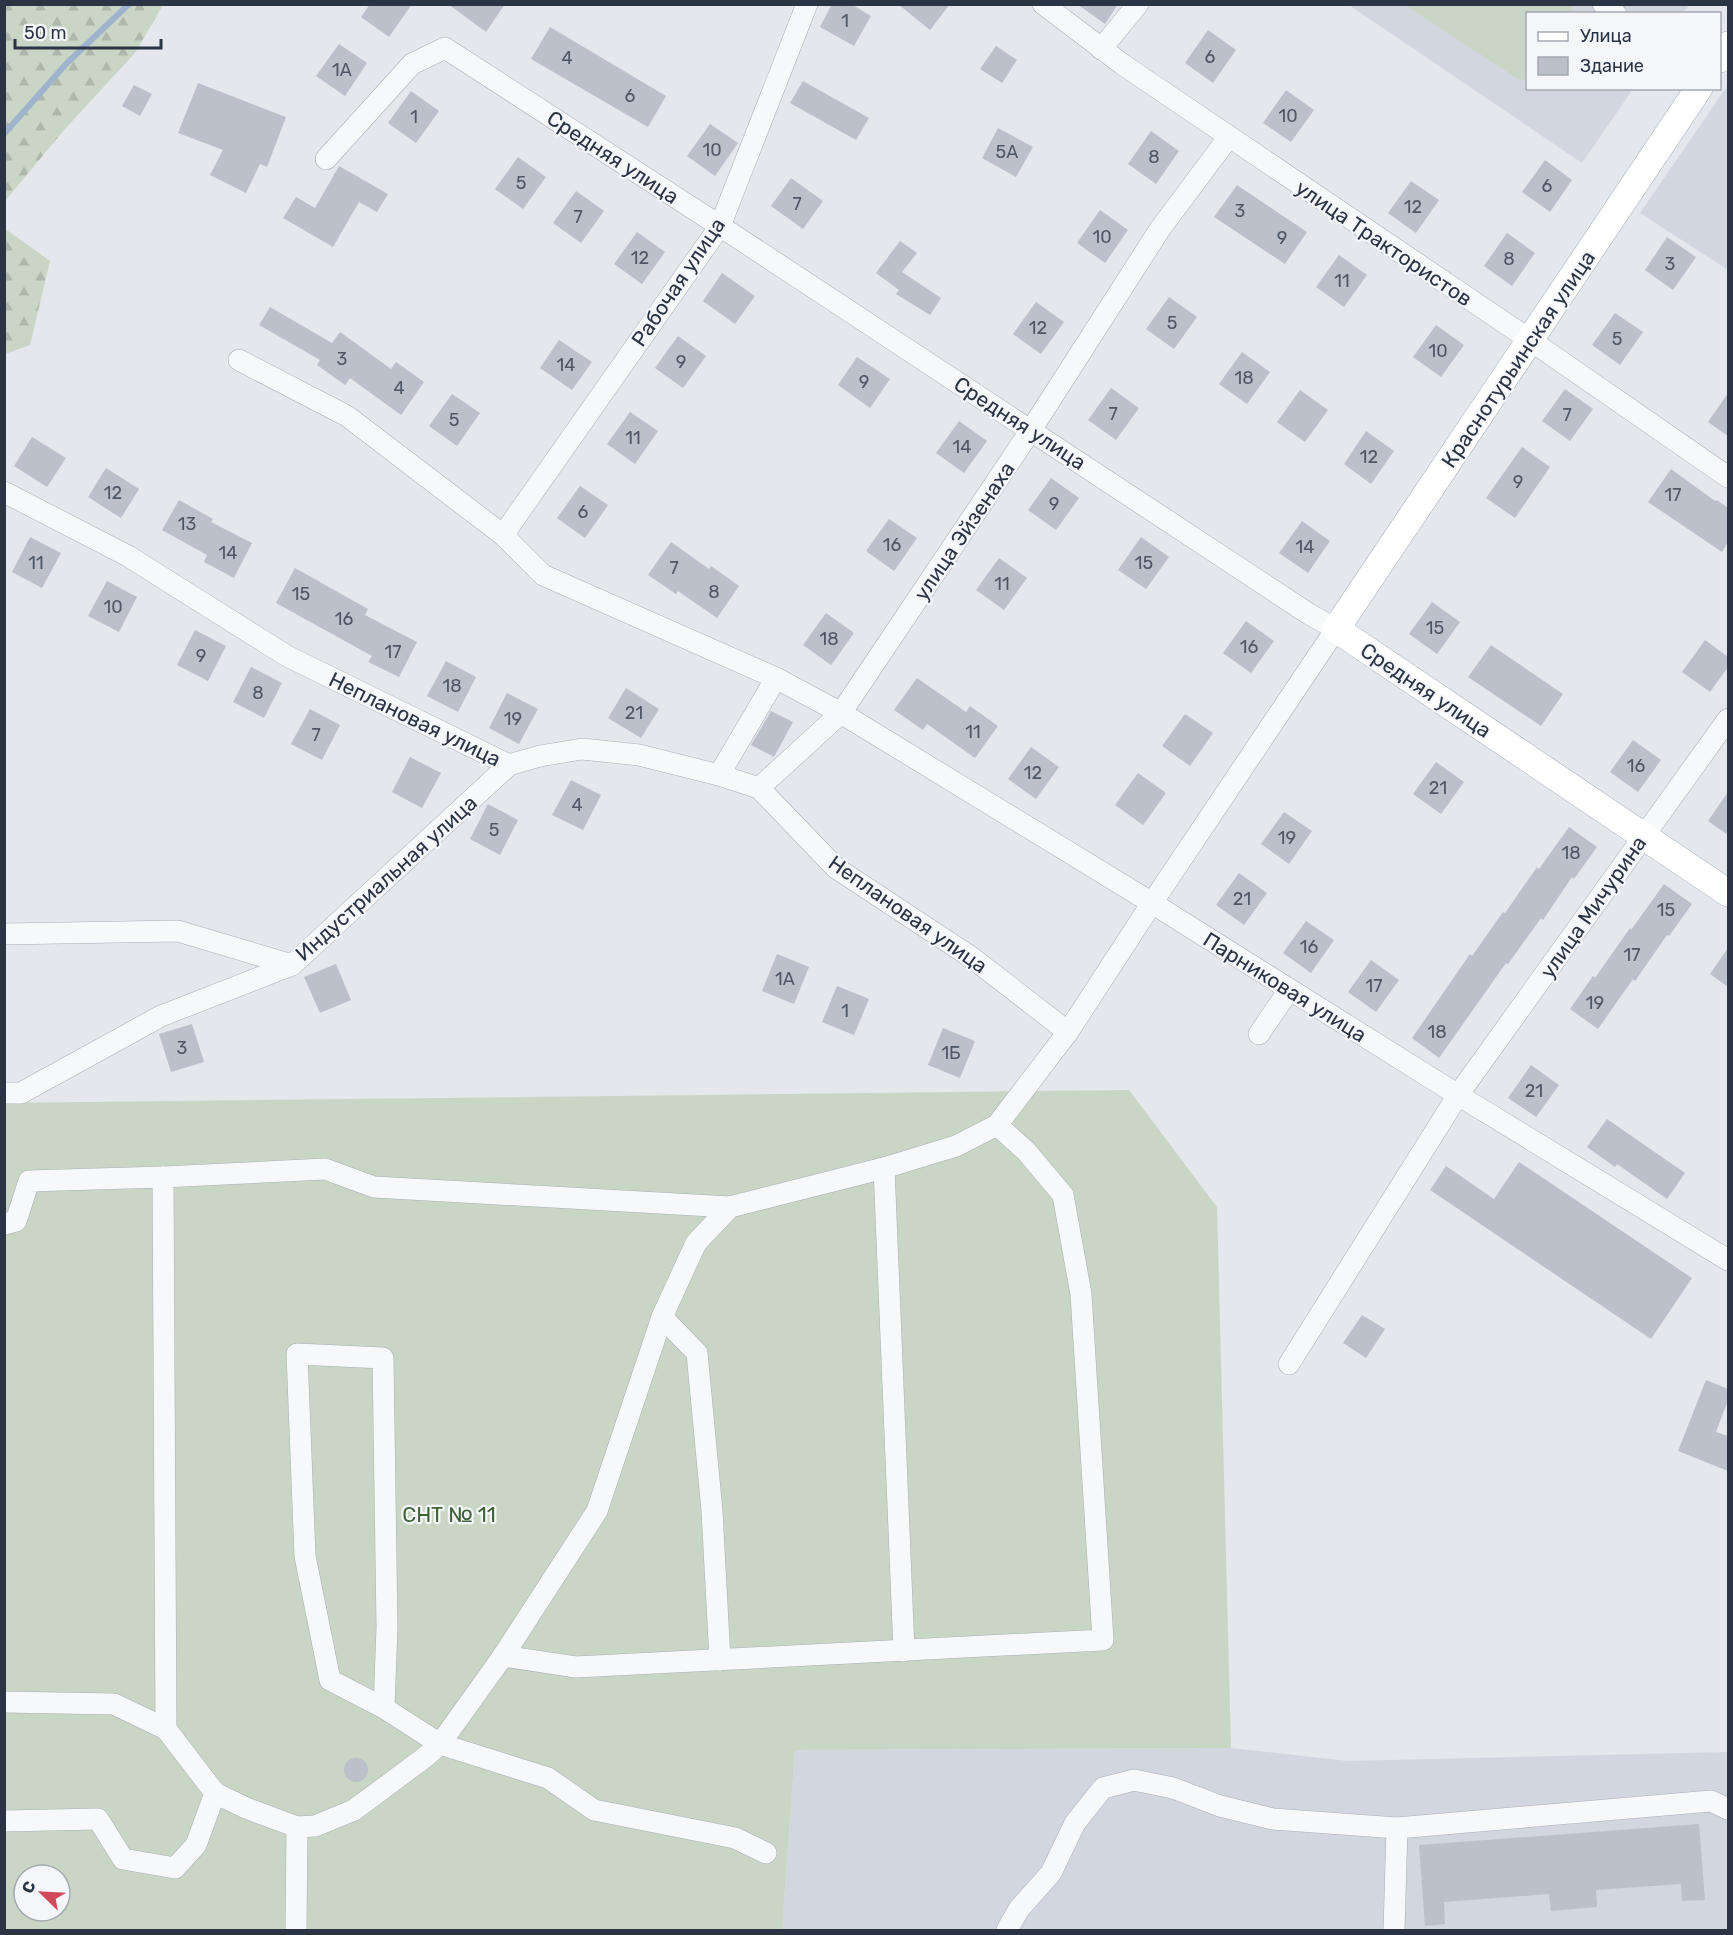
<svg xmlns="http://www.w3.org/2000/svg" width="1733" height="1935" viewBox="0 0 1733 1935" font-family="Rubik,sans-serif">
<defs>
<pattern id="forest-firs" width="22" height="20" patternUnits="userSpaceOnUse" patternTransform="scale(1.5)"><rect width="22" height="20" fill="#c9d6c5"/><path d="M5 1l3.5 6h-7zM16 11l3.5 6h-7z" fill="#adb8ab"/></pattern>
</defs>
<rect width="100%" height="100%" fill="#e4e7ec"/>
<g fill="#d2d6de">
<polygon points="1349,5 1689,5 1683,13 1528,14 1528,88 1633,89 1582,163"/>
<polygon points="1728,85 1728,270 1640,213"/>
<polygon points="1231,1748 1348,1761 1728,1752 1728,1930 782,1930 795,1750"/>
</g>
<g fill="url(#forest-firs)">
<polygon points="5,4 163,5 135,53 64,130 5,201"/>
<polygon points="4,228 50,261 30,345 5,354"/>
</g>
<g fill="#c9d6c5" fill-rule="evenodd">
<polygon points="1405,5 1571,5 1574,13 1528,14 1527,80 1518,79"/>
<path d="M1129,1090l88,117 14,541 -436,2 -13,180h-777l-1,-827zM24,1875h36v36h-36z"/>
</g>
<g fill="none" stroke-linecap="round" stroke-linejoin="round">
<polyline stroke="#9fb4cc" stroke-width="6" points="4,134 66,64 129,4"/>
</g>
<g fill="#bbc0ca">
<polygon points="370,4 412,4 389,37 361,17"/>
<polygon points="448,4 505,4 486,32"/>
<polygon points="832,4 851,4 871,16 854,46 820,27"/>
<polygon points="898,4 950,4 930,30"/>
<polygon points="1077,4 1118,4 1105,24"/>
<polygon points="550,27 666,96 648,127 531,59"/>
<polygon points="1208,30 1236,50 1213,83 1185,63"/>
<polygon points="339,44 367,63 345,96 316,76"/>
<polygon points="996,46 1017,60 1002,83 980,69"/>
<polygon points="803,81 869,118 856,140 790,103"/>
<polygon points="198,83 286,117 267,167 260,164 246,193 210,175 223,150 178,133"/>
<polygon points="134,85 152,94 140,116 122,106"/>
<polygon points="1286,90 1314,110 1291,142 1263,123"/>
<polygon points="411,91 439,111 416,143 388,123"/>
<polygon points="710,124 738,143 715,176 687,156"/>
<polygon points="998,128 1033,147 1016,177 982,158"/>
<polygon points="1151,131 1179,151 1156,184 1128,164"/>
<polygon points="518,157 546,177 523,209 495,189"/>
<polygon points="1545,160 1572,180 1550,212 1522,192"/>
<polygon points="339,166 388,194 377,212 359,202 333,247 283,218 296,197 315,208"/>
<polygon points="791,178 823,201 803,229 771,206"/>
<polygon points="1411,181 1439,200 1416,233 1388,213"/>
<polygon points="1237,185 1307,232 1285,264 1214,217"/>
<polygon points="576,191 604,211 581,243 553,223"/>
<polygon points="1100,210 1128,230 1105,263 1077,243"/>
<polygon points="637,232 665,252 642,284 614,264"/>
<polygon points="1507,233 1535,253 1512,286 1484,266"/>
<polygon points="1667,237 1696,257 1673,290 1645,270"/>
<polygon points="900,241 917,253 902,272 941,298 930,315 896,294 899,290 876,273"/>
<polygon points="1339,255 1367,275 1344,307 1316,287"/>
<polygon points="722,273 755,296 735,324 703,301"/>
<polygon points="1169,297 1197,317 1174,349 1146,329"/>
<polygon points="1036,302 1064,322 1041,354 1013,334"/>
<polygon points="270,307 332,343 340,332 391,369 396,362 424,382 401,415 350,378 345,385 317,365 320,360 259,325"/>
<polygon points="1615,313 1643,332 1620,365 1592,345"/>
<polygon points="1436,325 1464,345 1441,377 1413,357"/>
<polygon points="678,336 706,356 683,388 655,368"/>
<polygon points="559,340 592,362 572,390 540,368"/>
<polygon points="1242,352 1270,372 1247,404 1219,384"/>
<polygon points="857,357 890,379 870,408 838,385"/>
<polygon points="1111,388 1139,408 1116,440 1088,420"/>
<polygon points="1565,389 1593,409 1570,441 1542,421"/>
<polygon points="1300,390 1328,410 1305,442 1277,422"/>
<polygon points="1728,393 1728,436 1708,422"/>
<polygon points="452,394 480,413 457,446 429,426"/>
<polygon points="630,412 658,431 635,464 607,444"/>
<polygon points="959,421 987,441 964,473 936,453"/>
<polygon points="1366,431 1394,451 1371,484 1344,464"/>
<polygon points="32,437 66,458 47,487 14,466"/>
<polygon points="1522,447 1550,467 1515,518 1486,498"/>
<polygon points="106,468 139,489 121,518 88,497"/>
<polygon points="1671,469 1715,501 1717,500 1728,508 1728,542 1722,552 1648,502"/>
<polygon points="1051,478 1079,498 1056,530 1028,510"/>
<polygon points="580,486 608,505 585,538 557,518"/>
<polygon points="179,500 213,519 211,522 252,543 234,578 204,562 207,555 162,530"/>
<polygon points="889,519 917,538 894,571 866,551"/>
<polygon points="1302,521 1330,541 1308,573 1279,553"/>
<polygon points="30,537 61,553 42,588 12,572"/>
<polygon points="1141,537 1169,557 1146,589 1118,570"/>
<polygon points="671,542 709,569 711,566 739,586 717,618 678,591 676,594 648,575"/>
<polygon points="999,558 1027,578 1004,610 976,590"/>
<polygon points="295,568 368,609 365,615 417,642 399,677 368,662 372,656 276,603"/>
<polygon points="107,581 137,597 119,632 88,616"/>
<polygon points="1432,602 1460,622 1437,654 1409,634"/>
<polygon points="826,613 854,633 831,665 803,645"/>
<polygon points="1246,621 1274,641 1251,673 1223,653"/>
<polygon points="195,630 226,646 208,681 177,665"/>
<polygon points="1705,640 1728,657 1728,667 1710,692 1682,672"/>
<polygon points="1491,645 1563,694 1541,726 1468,677"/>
<polygon points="446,661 476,677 458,712 427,696"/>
<polygon points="251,667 282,683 264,718 233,702"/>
<polygon points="917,678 966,712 970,706 998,726 975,758 927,724 923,730 894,710"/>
<polygon points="626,688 659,709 641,738 608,718"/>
<polygon points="507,693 538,709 519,744 489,728"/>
<polygon points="310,709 340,725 322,760 291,744"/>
<polygon points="771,711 793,722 774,757 751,745"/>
<polygon points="1185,714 1213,733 1190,766 1162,746"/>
<polygon points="1633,740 1661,760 1638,792 1610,772"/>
<polygon points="1031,747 1059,767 1036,799 1008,779"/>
<polygon points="410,757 441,773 422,808 392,792"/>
<polygon points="1436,762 1464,782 1441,814 1413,794"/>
<polygon points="1138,773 1166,793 1143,825 1115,805"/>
<polygon points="571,780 601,795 583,830 552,815"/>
<polygon points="1728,792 1728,835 1708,821"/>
<polygon points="488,804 518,820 500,855 470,839"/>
<polygon points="1284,812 1312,831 1289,864 1261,844"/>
<polygon points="1569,827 1597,847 1574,879 1572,877 1543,920 1541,918 1508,964 1506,963 1439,1058 1412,1038 1470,954 1472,956 1503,912 1505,913 1537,867 1539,869"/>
<polygon points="1239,873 1267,893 1244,925 1216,905"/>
<polygon points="1664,884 1692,904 1669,936 1667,935 1635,981 1633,979 1598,1029 1570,1009 1593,976 1595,978 1630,928 1631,930"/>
<polygon points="1306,921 1334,940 1311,973 1283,953"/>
<polygon points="1728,948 1728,987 1710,974"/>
<polygon points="777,954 809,967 794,1004 762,991"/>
<polygon points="1371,960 1399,980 1376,1012 1348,992"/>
<polygon points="336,964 351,1000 320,1013 304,977"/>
<polygon points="837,986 869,999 854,1035 822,1022"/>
<polygon points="192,1024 204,1062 171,1072 159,1034"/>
<polygon points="943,1028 975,1041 960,1078 928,1065"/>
<polygon points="1531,1065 1559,1085 1536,1117 1508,1098"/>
<polygon points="1607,1119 1685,1173 1667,1199 1617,1164 1615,1167 1587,1147"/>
<polygon points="1519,1162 1692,1278 1651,1339 1430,1190 1446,1166 1494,1199"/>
<polygon points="1362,1315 1385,1329 1366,1358 1343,1343"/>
<polygon points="1706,1380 1728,1389 1728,1400 1716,1432 1728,1436 1728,1471 1678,1451"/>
<circle cx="356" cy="1770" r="12"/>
<polygon points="1699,1824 1705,1900 1682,1901 1681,1884 1596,1890 1597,1907 1551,1911 1549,1894 1444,1902 1445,1924 1425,1926 1419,1845"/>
</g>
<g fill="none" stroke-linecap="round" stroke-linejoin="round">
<g stroke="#a9aeb7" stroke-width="22">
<g id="minor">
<polyline points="1043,4 1122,64 1530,340 1728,477"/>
<polyline points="1603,4 1616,14"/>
<polyline points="1101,49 1138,4"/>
<polyline points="239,360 347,416 503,535 543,575 776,678 841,713 1152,903 1458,1095 1728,1260"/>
<polyline points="4,492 128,556 287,656 509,765 540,756 582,749 639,755 719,775 759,788 836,868 971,957 1068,1032"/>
<polyline points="503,535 720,226 807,4"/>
<polyline points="719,775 776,678"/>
<polyline points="759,788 841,713 1031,430 1160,229 1228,138"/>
<polyline points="4,934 178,931 292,965 509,765"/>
<polyline points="1259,1034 1289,990"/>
<polyline points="4,1093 21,1093 161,1016 292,965"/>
<polyline points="884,1168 904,1651"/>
<polyline points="4,1224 16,1221 29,1181 163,1177"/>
<polyline points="662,1317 697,1353 712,1511 720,1660"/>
<polyline points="1289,1364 1458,1095 1728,719"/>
<polyline points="503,1656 576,1667 1103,1640 1081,1294 1063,1195 1026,1151 997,1125"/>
<polyline points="4,1702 114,1704 166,1729 215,1793 246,1808 297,1827 315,1826 354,1810 424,1758 440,1744 503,1656 597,1511 662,1317 696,1243 730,1207 884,1168 956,1146 997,1125 1068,1032 1152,903 1336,629 1309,614 720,226 445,48 412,64 326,159"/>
<polyline points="384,1708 330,1680 305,1556 297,1354 383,1358 387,1627 384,1708 440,1744 548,1778 594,1810 735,1838 766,1853"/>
<polyline points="166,1729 163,1177 325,1169 374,1187 730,1207"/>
<polyline points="4,1821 98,1819 123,1859 175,1868 196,1845 215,1793"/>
<polyline points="296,1930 297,1827"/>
<polyline points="1007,1930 1019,1909 1051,1873 1075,1823 1103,1788 1134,1780 1173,1788 1220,1806 1273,1819 1397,1828 1711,1801 1728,1809"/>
<polyline points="1394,1930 1397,1828"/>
</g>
</g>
<g stroke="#a3abb8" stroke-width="28">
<g id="major">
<polyline points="1720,59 1728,45"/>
<polyline points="1699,88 1336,629 1728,893"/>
</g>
</g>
<use href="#minor" stroke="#f7f8fa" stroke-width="21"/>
<use href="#major" stroke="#fff" stroke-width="27"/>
</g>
<g text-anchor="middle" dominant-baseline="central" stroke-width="4.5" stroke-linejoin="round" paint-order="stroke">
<g font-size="18" fill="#4f5766">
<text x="845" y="21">1</text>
<text x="1210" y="57">6</text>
<text x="567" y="58">4</text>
<text x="342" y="70">1А</text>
<text x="630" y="96">6</text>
<text x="1288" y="116">10</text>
<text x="414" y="117">1</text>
<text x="712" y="150">10</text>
<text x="1007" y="152">5А</text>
<text x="1154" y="157">8</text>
<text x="521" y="183">5</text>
<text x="1547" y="186">6</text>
<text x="797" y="204">7</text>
<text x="1413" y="207">12</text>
<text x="1240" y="211">3</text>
<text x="578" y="217">7</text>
<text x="1102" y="237">10</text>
<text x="1282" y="238">9</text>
<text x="640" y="258">12</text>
<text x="1509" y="259">8</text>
<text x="1670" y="264">3</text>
<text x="1342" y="281">11</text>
<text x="1172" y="323">5</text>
<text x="1038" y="328">12</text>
<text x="1617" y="339">5</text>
<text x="1438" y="351">10</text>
<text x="342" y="359">3</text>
<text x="681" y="362">9</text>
<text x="566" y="365">14</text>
<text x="1244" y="378">18</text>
<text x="864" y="382">9</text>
<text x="399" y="388">4</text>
<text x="1113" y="414">7</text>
<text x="1567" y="415">7</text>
<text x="454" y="420">5</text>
<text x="633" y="438">11</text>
<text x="962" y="447">14</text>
<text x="1369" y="457">12</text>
<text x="1518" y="482">9</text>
<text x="113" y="493">12</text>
<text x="1673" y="495">17</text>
<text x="1054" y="504">9</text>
<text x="583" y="512">6</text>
<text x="187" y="524">13</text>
<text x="892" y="545">16</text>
<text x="1305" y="547">14</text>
<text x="228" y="553">14</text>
<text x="36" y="563">11</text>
<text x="1144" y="563">15</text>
<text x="674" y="568">7</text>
<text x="1002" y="584">11</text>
<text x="714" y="592">8</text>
<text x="301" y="594">15</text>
<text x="113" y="607">10</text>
<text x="344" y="619">16</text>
<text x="1435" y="628">15</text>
<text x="829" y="639">18</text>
<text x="1249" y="647">16</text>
<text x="393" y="652">17</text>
<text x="201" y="656">9</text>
<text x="452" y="686">18</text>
<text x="258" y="693">8</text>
<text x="634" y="713">21</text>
<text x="513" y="719">19</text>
<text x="973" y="732">11</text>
<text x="316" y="735">7</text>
<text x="1636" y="766">16</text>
<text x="1033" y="773">12</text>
<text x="1438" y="788">21</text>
<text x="577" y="805">4</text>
<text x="494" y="830">5</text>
<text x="1287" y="838">19</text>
<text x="1571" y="853">18</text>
<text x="1242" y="899">21</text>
<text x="1666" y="910">15</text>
<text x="1309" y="947">16</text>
<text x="1632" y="955">17</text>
<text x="785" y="979">1А</text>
<text x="1374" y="986">17</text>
<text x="1595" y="1003">19</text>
<text x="845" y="1011">1</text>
<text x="1437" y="1032">18</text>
<text x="182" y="1048">3</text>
<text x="951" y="1053">1Б</text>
<text x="1534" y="1091">21</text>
</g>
<g font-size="21" fill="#2b3445" stroke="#f4f6f9">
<text transform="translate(613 157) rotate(33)">Средняя улица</text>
<text transform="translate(1384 243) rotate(34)">улица Трактористов</text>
<text transform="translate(678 282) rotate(-56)">Рабочая улица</text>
<text transform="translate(1518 359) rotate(-56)">Краснотурьинская улица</text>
<text transform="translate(1020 423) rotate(33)">Средняя улица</text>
<text transform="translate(964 531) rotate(-56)">улица Эйзенаха</text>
<text transform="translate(1426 690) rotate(34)">Средняя улица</text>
<text transform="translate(415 719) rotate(26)">Неплановая улица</text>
<text transform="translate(386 878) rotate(-42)">Индустриальная улица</text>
<text transform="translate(1593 907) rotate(-55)">улица Мичурина</text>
<text transform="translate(908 914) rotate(35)">Неплановая улица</text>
<text transform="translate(1285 987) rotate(32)">Парниковая улица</text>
</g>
<g font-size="21" fill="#3f6138" stroke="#f4f6f9">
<text x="449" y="1514">СНТ № 11</text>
</g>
</g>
<rect width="1733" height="1935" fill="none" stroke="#2b3445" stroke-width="12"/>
<rect x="1526" y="12" width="195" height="78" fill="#f4f6f9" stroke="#a4a8b1" stroke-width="1.5"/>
<rect x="1538" y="32" width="30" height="9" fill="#ffffff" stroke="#a4a8b1" stroke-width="1.5"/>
<text x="1580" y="42" font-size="18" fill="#2b3445">Улица</text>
<rect x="1538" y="57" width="30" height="18" fill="#bbc0ca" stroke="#a4a8b1" stroke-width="1.5"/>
<text x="1580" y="72" font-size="18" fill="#2b3445">Здание</text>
<g transform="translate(42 1893) rotate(294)"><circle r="28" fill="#f4f6f9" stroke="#a4a8b1" stroke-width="1.5"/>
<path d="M0-4.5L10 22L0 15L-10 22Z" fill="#d1495b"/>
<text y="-9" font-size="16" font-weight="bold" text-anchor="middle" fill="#2b3445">С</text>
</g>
<path d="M15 39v9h146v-9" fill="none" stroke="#2b3445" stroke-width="3"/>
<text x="24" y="39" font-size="18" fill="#2b3445" stroke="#f4f6f9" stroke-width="4.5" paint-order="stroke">50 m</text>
</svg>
